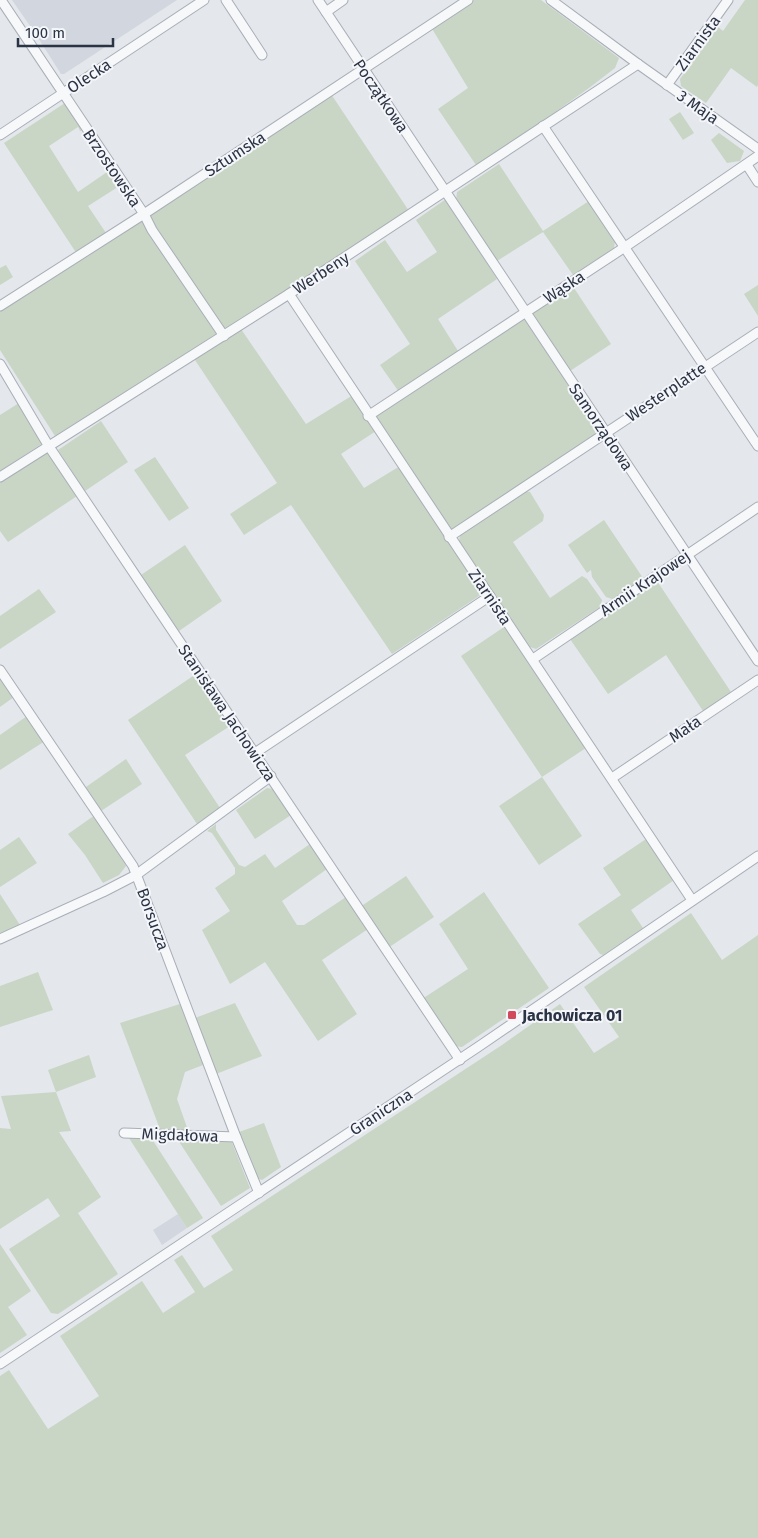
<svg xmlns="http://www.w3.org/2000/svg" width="758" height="1538" viewBox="0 0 758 1538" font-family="'Fira Sans',sans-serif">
<rect width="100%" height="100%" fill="#e4e7ec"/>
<g fill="#d2d6de">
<polygon points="12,0 177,0 64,74 61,74 35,33"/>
<polygon points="178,1214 187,1228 162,1245 153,1230"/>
</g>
<g fill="#c9d6c5">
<polygon points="474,0 541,0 619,58 615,68 589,88 537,125 476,165 438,109 468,88 431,27"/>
<polygon points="745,0 758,0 758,85 757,87 731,68 706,103 681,86 680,79 718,27 723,31"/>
<polygon points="331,94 409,211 225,331 149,217"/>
<polygon points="65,103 83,130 80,131 78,127 49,146 78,192 110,170 121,185 88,206 106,233 77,254 4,143"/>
<polygon points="680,112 694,133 683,140 669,119"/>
<polygon points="719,133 744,151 740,161 727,163 711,140"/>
<polygon points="499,164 543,231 589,201 615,241 614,248 573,275 543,232 497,261 456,200 457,192"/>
<polygon points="446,199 497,279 438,319 458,351 399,392 380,365 410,344 355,261 385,240 407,272 437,252 416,220"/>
<polygon points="141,219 218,335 55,436 0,350 0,310"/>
<polygon points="6,265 13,277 0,285 0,268"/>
<polygon points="572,285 611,344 570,371 530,313"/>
<polygon points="758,285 758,316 744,294"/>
<polygon points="524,317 597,426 594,437 449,533 372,417"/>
<polygon points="241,329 306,424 353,395 376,431 341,454 364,488 400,466 485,592 392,654 291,505 244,535 230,514 277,483 193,357"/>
<polygon points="19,403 43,443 0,471 0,415"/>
<polygon points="101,421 128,462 85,491 58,450"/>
<polygon points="46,449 77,496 8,542 0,531 0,480"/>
<polygon points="155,457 189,508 169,521 134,470"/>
<polygon points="526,491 530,492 544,515 543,521 513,542 550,598 582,576 587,579 602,600 600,607 536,649 530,647 459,541 460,535"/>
<polygon points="604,520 643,578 612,599 606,597 592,577 591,570 587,573 568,545"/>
<polygon points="185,545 222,601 179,631 141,575"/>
<polygon points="657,581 731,692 703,711 666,655 608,694 570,639"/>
<polygon points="39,589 56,612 0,649 0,616"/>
<polygon points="507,625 589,746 542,777 582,836 539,865 499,806 542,777 461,656"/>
<polygon points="196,674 230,726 185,755 220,808 197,824 128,720"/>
<polygon points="0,676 14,697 0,707"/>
<polygon points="27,716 45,741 0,770 0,735"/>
<polygon points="126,759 142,784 101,811 85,789 86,787"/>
<polygon points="267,788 273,789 291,815 255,839 236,810"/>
<polygon points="95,815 123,857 126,866 119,875 103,883 85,855 68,834"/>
<polygon points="216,824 216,830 239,865 245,867 265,854 275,868 310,844 327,869 282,901 297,925 304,925 346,897 368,929 322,960 357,1014 318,1041 265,962 230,984 202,930 230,911 215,888 235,874 235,868 212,833 207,831"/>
<polygon points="19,837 37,863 0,887 0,850"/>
<polygon points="649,837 677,878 631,910 643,928 603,955 600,954 578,924 621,895 603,868"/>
<polygon points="406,876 434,917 388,948 360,907"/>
<polygon points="484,892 549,988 462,1047 453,1046 422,999 468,969 439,924"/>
<polygon points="0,894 20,925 0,933"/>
<polygon points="691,913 722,960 758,935 758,1538 0,1538 0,1376 9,1370 48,1429 99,1396 60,1336 142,1281 163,1313 195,1292 174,1260 182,1255 204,1288 233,1270 211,1236 502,1045 560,1004 594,1053 619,1037 584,987"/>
<polygon points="38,972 53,1010 0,1027 0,986"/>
<polygon points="235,1003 262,1056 216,1074 195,1018"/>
<polygon points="180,1004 203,1065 185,1072 177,1099 189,1133 161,1132 120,1023"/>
<polygon points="89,1055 96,1077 56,1092 71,1131 59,1132 101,1197 78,1213 118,1274 58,1314 51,1313 9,1249 60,1216 48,1198 0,1229 0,1128 11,1129 1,1096 56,1092 48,1070"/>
<polygon points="264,1123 281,1167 262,1180 256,1178 239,1132"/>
<polygon points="127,1135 150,1136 203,1218 187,1228"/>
<polygon points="176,1137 231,1140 250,1188 221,1206"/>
<polygon points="0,1244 31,1291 8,1307 27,1335 0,1353"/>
</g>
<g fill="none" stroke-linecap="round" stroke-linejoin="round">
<g stroke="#a9aeb7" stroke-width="11">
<g id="minor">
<polyline points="1,0 144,214 152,230 224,336"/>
<polyline points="226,0 262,55"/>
<polyline points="318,0 758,661"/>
<polyline points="551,0 638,64 758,149"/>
<polyline points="326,12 343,0"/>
<polyline points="667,85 728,0"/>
<polyline points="543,126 758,446"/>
<polyline points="0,135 204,0"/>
<polyline points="747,165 758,182"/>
<path d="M289,294c133,203 270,403 403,606"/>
<polyline points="0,306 144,214 468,0"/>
<polyline points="0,364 48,445 460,1060"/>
<polyline points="368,416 628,245 758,156"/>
<polyline points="0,477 289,294 638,64"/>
<polyline points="449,537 758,332"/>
<polyline points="533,659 758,507"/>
<polyline points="0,670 133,866 236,1137 259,1193"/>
<polyline points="255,753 490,596"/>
<polyline points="612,778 758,680"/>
<polyline points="0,939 103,892 136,875 271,776"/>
<polyline points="124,1133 236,1137"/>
<polyline points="0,1364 478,1047 758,856"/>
</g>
</g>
<use href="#minor" stroke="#f7f8fa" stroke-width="9"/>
</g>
<rect fill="#d1495b" stroke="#f4f6f9" stroke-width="2" x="507" y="1010" width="10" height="10" rx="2.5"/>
<g text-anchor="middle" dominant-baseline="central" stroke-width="4" stroke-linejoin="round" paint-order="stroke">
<g font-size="16" fill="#2b3445" stroke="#f4f6f9">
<text transform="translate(698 43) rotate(-54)">Ziarnista</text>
<text transform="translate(89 76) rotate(-33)">Olecka</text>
<text transform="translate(381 96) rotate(56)">Początkowa</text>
<text transform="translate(698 107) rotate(35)">3 Maja</text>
<text transform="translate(235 154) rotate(-33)">Sztumska</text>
<text transform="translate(112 168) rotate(56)">Brzostowska</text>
<text transform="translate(321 273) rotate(-33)">Werbeny</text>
<text transform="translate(564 287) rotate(-33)">Wąska</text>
<text transform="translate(666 392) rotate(-34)">Westerplatte</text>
<text transform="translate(601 427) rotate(56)">Samorządowa</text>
<text transform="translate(645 583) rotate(-34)">Armii Krajowej</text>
<text transform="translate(490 597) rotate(56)">Ziarnista</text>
<text transform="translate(227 713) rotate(56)">Stanisława Jachowicza</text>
<text transform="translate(685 729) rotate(-34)">Mała</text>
<text transform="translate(153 919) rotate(70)">Borsucza</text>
<text transform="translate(381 1112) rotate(-33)">Graniczna</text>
<text transform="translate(180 1135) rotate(2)">Migdałowa</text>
</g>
<g font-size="16" font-weight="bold" fill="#2b3445" stroke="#f4f6f9" text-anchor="start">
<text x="522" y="1015">Jachowicza 01</text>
</g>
</g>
<path d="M18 38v8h95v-8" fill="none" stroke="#2b3445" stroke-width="2.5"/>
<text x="25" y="38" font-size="15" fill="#2b3445" stroke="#f4f6f9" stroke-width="4" paint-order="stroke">100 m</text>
</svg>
